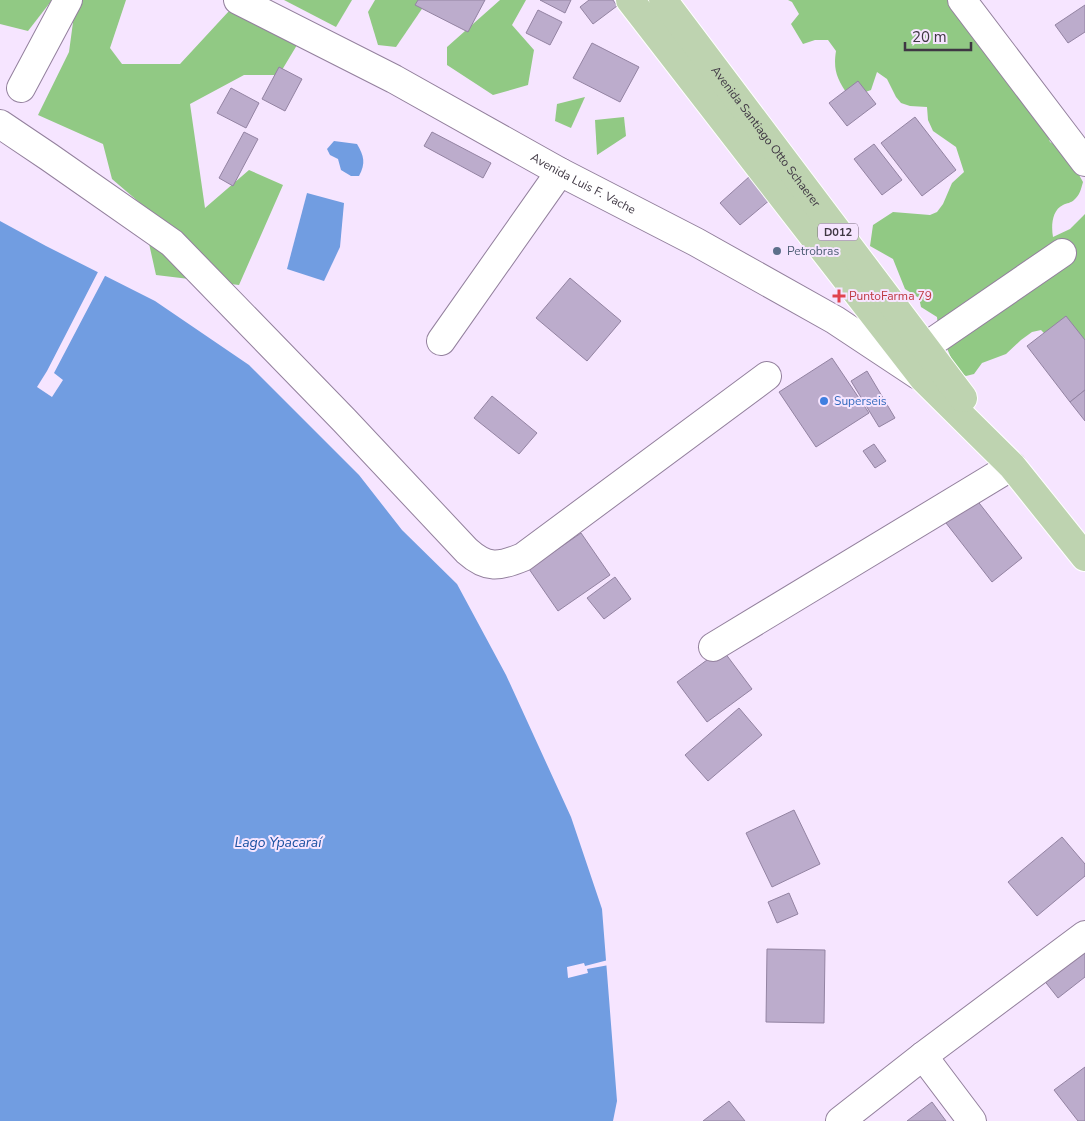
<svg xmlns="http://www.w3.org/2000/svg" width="1085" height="1121" viewBox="0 0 1085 1121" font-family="'Nunito Sans',sans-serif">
<rect width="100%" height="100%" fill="#f6e5ff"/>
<g fill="#91c984">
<polygon points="0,0 52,0 28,31 0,24"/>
<polygon points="76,0 126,0 110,48 122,64 180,64 229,11 269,17 297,45 279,75 244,75 190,104 205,208 249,170 283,185 239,285 156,275 140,203 112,179 103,144 38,115 69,52"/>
<polygon points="284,0 352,0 336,27"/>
<polygon points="375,0 428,0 396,47 378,45 368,12"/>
<polygon points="500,0 526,0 512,25 534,50 528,85 493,95 447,65 447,47"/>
<path d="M788,0h173v20l11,16 19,14 51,69 8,23 16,10 17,30c-2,7 -3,13 -9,18 -3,3 -7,3 -11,5 -11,5 -12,21 -10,32l17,-8 15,-15v134l-37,-11 -7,-7 -9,2 -11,8 -15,14 -24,9 -8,11 -8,2 -9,-4 -19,-45 -1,-10 -16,-10 -2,-9 -14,-9 -12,-30 -23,-13 3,-21 20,-13 37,3 7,-3 6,-8 9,-21 12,-11 -8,-25 -23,-16 -5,-11 -1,-13 -17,-1 -9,-3 -5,-6 -9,-18 -10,-7 -6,18 -14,5h-9c-11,-16 -15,-25 -12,-44l-8,-11h-13l-12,4 -12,-20 8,-10 -7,-12z"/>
<polygon points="585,97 571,128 555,121 557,104"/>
<polygon points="624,117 626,136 597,155 595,120"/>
</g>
<g fill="#719de1">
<path d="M334,141l23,3c7,12 9,19 2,32h-8l-10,-6 -3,-11 -8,-4 -3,-6z"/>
<polygon points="307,193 344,203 340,247 324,281 287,269"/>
<polygon points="0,221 46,246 155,301 249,365 359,475 402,530 457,584 506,675 571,817 602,909 617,1101 613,1121 0,1121"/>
</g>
<g fill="#f6e5ff">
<polygon points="99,270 106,274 54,373 63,380 52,397 37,387 47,371"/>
<polygon points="608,960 609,965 587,969 588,973 568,978 567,967 584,963 585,966"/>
</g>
<g fill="#bcaccc" stroke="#9383a2">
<polygon points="418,0 485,0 468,32 415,5"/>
<polygon points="540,0 571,0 565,13"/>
<polygon points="589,0 613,0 617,6 593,24 580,7"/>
<polygon points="1085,5 1085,32 1068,43 1055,25"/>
<polygon points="538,10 562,22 550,45 526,33"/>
<polygon points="592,43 639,67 620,102 573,78"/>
<polygon points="279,67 302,79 285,111 262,99"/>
<polygon points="858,81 876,104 847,126 829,103"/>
<polygon points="231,88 259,103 246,128 217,113"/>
<polygon points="915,117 956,170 922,196 881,143"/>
<polygon points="244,132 258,139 233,186 219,178"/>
<polygon points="432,132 491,163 483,178 424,146"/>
<polygon points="874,144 902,180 882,195 854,159"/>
<polygon points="750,176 771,199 740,225 720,203"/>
<polygon points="570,278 621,321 587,361 536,318"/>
<polygon points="1066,316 1085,340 1085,390 1070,402 1027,346"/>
<polygon points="832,358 869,413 816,447 779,392"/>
<polygon points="867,371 895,418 879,427 851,381"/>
<polygon points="1085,390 1085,421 1070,402"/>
<polygon points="492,396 537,433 519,454 474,418"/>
<polygon points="874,444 886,461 875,468 863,451"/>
<polygon points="976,499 1022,558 992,582 946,523"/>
<polygon points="581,533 610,575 558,611 529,569"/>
<polygon points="615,577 631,599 604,619 587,598"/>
<polygon points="722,649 752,689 707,722 677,682"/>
<polygon points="739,708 762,735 708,781 685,755"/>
<polygon points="794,810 820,864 772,887 746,833"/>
<polygon points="1062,837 1085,864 1085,876 1037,916 1008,882"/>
<polygon points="789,893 798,914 777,923 768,902"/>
<polygon points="1085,947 1085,977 1058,998 1043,979"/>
<polygon points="767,949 825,950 824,1023 766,1022"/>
<polygon points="1085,1067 1085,1121 1078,1121 1054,1090"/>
<polygon points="729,1101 745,1121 703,1121"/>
<polygon points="932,1102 946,1121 907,1121"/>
</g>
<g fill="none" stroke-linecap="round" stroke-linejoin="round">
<g stroke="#93809d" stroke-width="30">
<g id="minor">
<path id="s1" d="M238,0l156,79 166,93 136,70 139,78 83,55"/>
<polyline points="962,0 1085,162"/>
<polyline points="21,88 68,0"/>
<path d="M0,124l49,33 123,86 172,177 123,131c20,18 32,16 56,6l244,-181"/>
<polyline points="441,341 560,172"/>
<polyline points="925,347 1062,253"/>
<polyline points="713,647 1012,466"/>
<polyline points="923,1056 972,1121"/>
<polyline points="840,1121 923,1056 1085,935"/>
</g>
</g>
<g stroke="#fff" stroke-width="30">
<g id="major">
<polyline points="630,0 923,378 1012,466 1085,557"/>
<path id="s2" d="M663,0l300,398"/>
</g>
</g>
<use href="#minor" stroke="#fff" stroke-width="28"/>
<use href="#major" stroke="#bed3b0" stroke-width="28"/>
</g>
<circle fill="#5c6f8a" stroke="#f6e5ff" stroke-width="2" cx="777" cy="251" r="5"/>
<path fill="#e0444e" stroke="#f6e5ff" stroke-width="2" d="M836.5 288.5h5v5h5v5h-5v5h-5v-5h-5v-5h5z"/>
<circle fill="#3f7fe0" stroke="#f6e5ff" stroke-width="2" cx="824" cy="401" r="5"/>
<g text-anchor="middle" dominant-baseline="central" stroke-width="4" stroke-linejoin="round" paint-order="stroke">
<rect fill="#f6e5ff" stroke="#766b7b" stroke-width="1" x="818" y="223.5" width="40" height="17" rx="4"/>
<g font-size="11" font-weight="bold" fill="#3f3743">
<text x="838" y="232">D012</text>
</g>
<g font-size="12" fill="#3f3743" stroke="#f6e5ff">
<text stroke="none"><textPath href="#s2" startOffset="171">Avenida Santiago Otto Schaerer</textPath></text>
<text stroke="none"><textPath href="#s1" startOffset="391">Avenida Luis F. Vache</textPath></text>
</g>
<g font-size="12" fill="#4e5e75" stroke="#f6e5ff" text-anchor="start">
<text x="787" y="251">Petrobras</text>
</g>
<g font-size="12" fill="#be3a42" stroke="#f6e5ff" text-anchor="start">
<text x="849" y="296">PuntoFarma 79</text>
</g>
<g font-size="12" fill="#366cbe" stroke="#f6e5ff" text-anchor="start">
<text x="834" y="401">Superseis</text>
</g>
<g font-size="14" font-style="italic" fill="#1d53a3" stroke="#f6e5ff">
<text x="278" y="842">Lago Ypacaraí</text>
</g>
</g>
<path d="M905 42v8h66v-8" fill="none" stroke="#3f3743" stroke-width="2.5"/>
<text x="912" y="42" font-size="15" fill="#3f3743" stroke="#f6e5ff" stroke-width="4" paint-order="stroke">20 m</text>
</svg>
